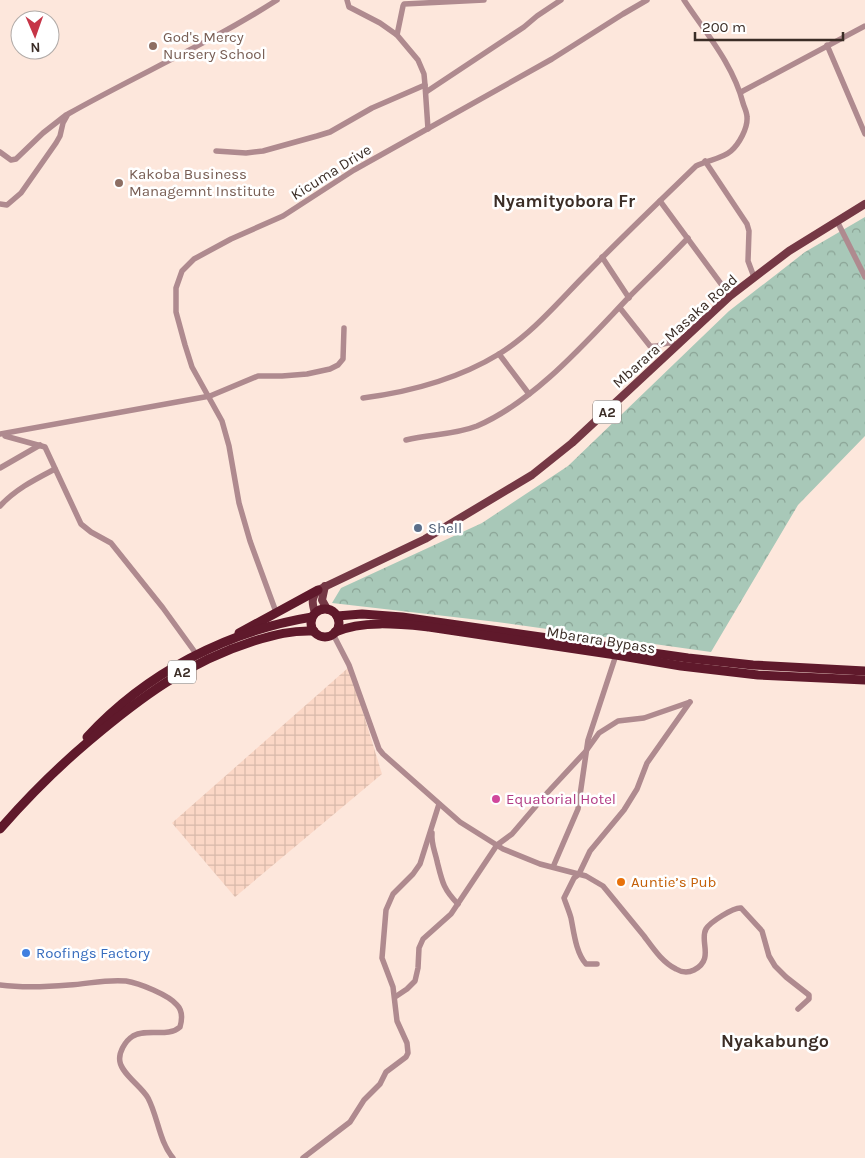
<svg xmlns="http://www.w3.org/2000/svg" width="865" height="1158" viewBox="0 0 865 1158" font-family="Karla,sans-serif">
<defs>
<pattern id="industrial-grid" width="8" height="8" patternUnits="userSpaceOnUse" patternTransform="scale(1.25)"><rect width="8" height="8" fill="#fbd7c6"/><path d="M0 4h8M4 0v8" fill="none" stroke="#d8b9aa"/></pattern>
<pattern id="forest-crowns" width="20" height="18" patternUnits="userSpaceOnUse" patternTransform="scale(1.25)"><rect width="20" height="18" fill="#a8c8b8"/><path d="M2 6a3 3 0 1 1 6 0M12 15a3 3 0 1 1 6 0" fill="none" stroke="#8aa395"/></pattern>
</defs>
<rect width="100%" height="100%" fill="#fde7dc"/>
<polygon fill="url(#industrial-grid)" points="349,667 382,774 235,897 172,823"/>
<polygon fill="url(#forest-crowns)" points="865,217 865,436 798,505 711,652 497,622 332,603 341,588 482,523 568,466 729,311 805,252"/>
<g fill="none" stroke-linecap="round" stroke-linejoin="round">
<g stroke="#af8a8f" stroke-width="5.5">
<polyline points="347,0 349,7 353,9 380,23 397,35 418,60 424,74 425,85 428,129"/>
<polyline points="397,35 403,6 404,4 484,0"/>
<polyline points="827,45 865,134"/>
<polyline points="426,92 524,27 537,16 561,0"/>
<polyline points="741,92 865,26"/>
<polyline points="216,151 246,153 263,151 317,136 330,132 372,108 425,85"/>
<polyline points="0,152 11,160 16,159 43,133 66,115"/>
<polyline points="705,161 747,224 749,231 748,261 754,277"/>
<polyline points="660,201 730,296"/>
<path d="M0,204l7,1 14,-12 35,-50 4,-7 3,-13 5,-9c69,-39 142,-71 209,-114"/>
<polyline points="837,221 865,277"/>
<polyline points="602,257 629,298"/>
<path d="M620,308l30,38c12,2 14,-7 27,-1"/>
<polyline points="499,354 529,394"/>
<path d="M363,398c46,-6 95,-19 136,-44 34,-21 61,-54 89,-82 35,-36 72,-71 108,-106 11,-6 26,-7 35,-15 8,-7 17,-23 16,-34 0,-5 -3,-10 -4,-14 -10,-39 -38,-71 -59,-103"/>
<polyline points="0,434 210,396 258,376 282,376 307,374 330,369 338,365 343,359 344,328"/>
<polyline points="5,436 45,447 81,524 91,532 111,543 163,608 197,655"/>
<path d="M406,440c24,-6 48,-5 71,-14 58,-25 109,-84 152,-129 20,-20 40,-39 59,-59"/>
<polyline points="0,468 40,445"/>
<path d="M0,506c16,-17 34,-26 55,-37"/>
<polyline points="276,612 250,541 239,503 229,446 222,421 192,367 185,345 176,312 176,288 182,271 194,259 231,239 283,216 354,170 552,59 623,14 647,0"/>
<path d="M333,634l16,31 30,84 4,5 77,68 43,27 37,15 46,12 17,10c14,17 27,33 41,50 9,12 18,26 32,33 5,3 12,4 18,1 21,-11 5,-29 12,-41 4,-7 28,-22 35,-21l21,23 7,25 6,10 11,11 23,18v4l-11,10"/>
<path d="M432,833c-1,11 3,18 5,28 5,20 6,28 21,43"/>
<polyline points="553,867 578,809 588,740 616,655"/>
<path d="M597,964h-11c-10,-11 -12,-31 -15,-46 -2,-7 -5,-14 -7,-20l10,-20 5,-4 11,-23 34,-41 13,-21 10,-26 43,-61"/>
<path d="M0,985c23,3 46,2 69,0 19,-1 37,-6 57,-4 13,2 43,14 51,24 6,6 5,15 3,22 -12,11 -33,1 -47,9 -8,5 -15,17 -13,26 2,12 22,25 28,36 10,19 11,43 25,60"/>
<polyline points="395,997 407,989 415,981 418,968 419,948 423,939 451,914 497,845 512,834 548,792 586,751 599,733 618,721 644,718 690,702"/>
<polyline points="303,1158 350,1122 364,1100 380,1084 386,1072 406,1057 408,1053 407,1043 397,1021 393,987 382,958 386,910 393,894 413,874 420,864 439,804"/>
</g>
<g stroke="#753845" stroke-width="8">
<polyline points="325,586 322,600 327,609"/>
<path d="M315,613c-3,-10 -4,-15 3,-23l107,-51 107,-64 40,-32 158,-147 59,-45 76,-47"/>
</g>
<g stroke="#5f192b" stroke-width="9">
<circle cx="325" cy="623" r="14"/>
<polyline points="337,616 362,614 402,617 688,658 753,665 865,671"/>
<path d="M335,632c28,-12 64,-8 94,-5l187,28 65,11 77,9 107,5"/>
<polyline points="239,633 318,590"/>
<path d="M87,737c59,-64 140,-106 225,-120"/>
<path d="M0,829c28,-32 57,-61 89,-88 52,-44 99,-79 165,-100 20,-6 38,-11 60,-10"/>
</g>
</g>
<g fill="#8d6e63" stroke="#fff" stroke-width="2">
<circle cx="153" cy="46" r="5"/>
<circle cx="119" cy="183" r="5"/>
</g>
<circle fill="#5c6f8a" stroke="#fff" stroke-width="2" cx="418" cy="528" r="5"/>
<circle fill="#d1479c" stroke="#fff" stroke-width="2" cx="496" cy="799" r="5"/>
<circle fill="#e8710a" stroke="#fff" stroke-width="2" cx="621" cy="882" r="5"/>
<circle fill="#3f7fe0" stroke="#fff" stroke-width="2" cx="26" cy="953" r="5"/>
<g text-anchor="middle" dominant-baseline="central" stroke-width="5" stroke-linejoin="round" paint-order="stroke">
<g fill="#fff" stroke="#766c67" stroke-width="1">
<rect x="593" y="400.5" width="28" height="23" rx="4"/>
<rect x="168" y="660.5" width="28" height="23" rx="4"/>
</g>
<g font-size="14" font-weight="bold" fill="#3b2d26">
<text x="607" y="412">A2</text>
<text x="182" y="672">A2</text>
</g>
<g font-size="15" fill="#785e54" stroke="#fff" text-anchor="start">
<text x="163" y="37">God's Mercy<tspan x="163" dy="17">Nursery School</tspan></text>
<text x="129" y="174">Kakoba Business<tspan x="129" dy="17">Managemnt Institute</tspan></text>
</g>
<g font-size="15" fill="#3b2d26" stroke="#fff">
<text transform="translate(331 172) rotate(-32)">Kicuma Drive</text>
<text transform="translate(675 331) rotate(-42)">Mbarara - Masaka Road</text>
<text transform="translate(601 640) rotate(9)">Mbarara Bypass</text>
</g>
<g font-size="15" fill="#4e5e75" stroke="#fff" text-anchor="start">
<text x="428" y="528">Shell</text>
</g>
<g font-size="15" fill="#b23c85" stroke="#fff" text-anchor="start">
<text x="506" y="799">Equatorial Hotel</text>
</g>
<g font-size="15" fill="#c56008" stroke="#fff" text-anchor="start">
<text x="631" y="882">Auntie’s Pub</text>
</g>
<g font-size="15" fill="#366cbe" stroke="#fff" text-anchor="start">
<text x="36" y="953">Roofings Factory</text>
</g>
<g font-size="18" font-weight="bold" fill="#3b2d26" stroke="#fff">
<text x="564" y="201">Nyamityobora Fr</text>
<text x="775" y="1041">Nyakabungo</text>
</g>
</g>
<g transform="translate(35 35) rotate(178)"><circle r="24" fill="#ffffff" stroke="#b1aba8"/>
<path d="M0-4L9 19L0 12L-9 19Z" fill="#c63547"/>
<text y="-8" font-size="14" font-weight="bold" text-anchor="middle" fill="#3b2d26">N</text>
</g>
<path d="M695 32v8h148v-8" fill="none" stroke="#3b2d26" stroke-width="2.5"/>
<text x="702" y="32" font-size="15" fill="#3b2d26" stroke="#ffffff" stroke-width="4" paint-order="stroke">200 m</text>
</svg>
